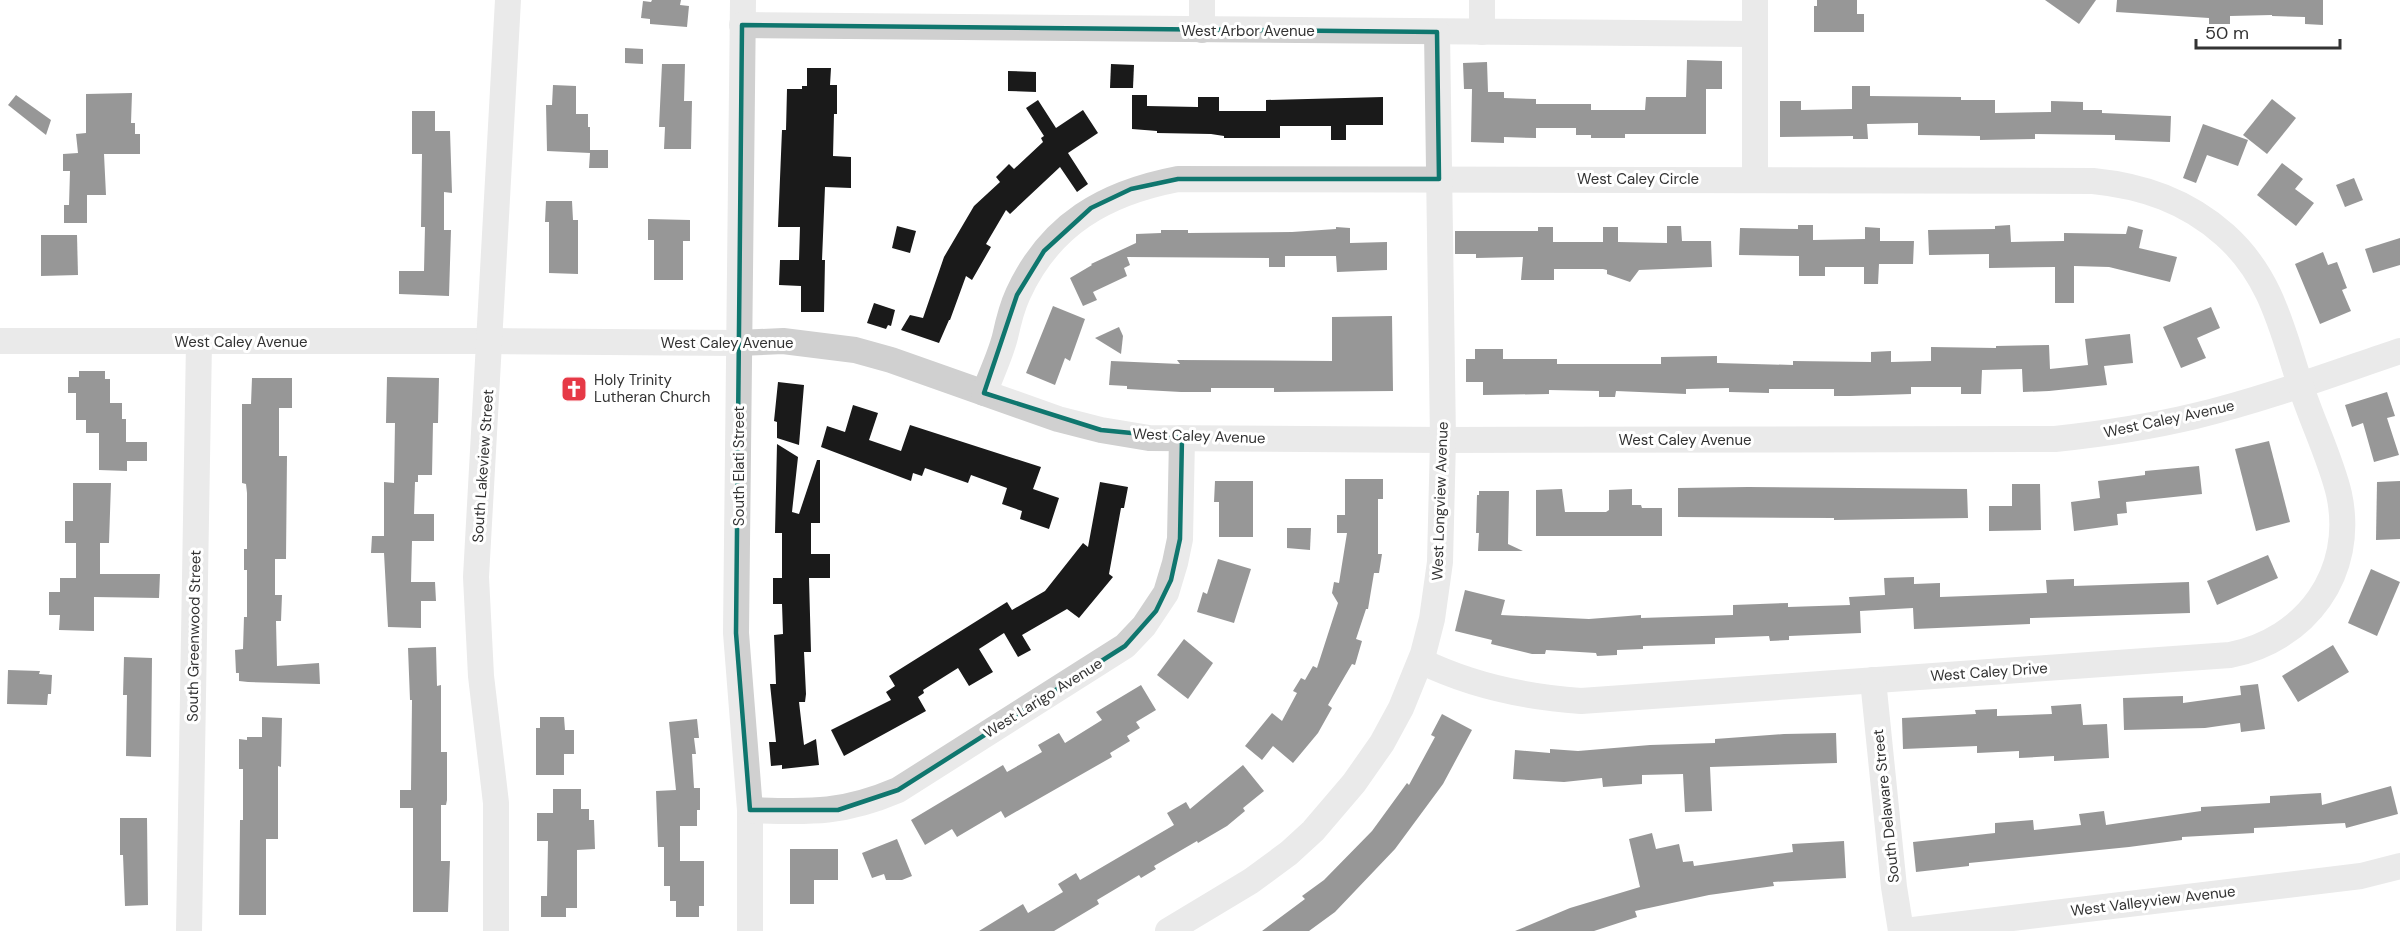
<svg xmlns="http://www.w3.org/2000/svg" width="2400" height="931" viewBox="0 0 2400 931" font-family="'DM Sans',sans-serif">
<rect width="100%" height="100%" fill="#fff"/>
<g fill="#1a1a1a">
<polygon points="652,0 681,0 680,5 689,6 687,27 650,24 650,19 641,18 643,1 651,2"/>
<polygon points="1817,0 1857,0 1857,14 1864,14 1864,32 1814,32 1814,6 1817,6"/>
<polygon points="2045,0 2096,0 2079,24"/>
<polygon points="2117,0 2323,0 2323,25 2305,24 2305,17 2272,16 2272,15 2230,16 2230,24 2209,24 2209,18 2116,12"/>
<polygon points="625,48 643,49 643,64 625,63"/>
<polygon points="1687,60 1722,61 1722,89 1706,89 1706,134 1625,134 1625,138 1591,138 1591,135 1576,135 1576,128 1536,128 1536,138 1504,137 1504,143 1471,142 1472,89 1464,89 1463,63 1487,62 1488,92 1504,92 1504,98 1536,99 1536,104 1591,104 1591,110 1645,110 1646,97 1686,97"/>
<polygon points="662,64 685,64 684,101 692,101 691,149 664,149 665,127 659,127"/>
<polygon points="1111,64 1134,65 1133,88 1110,88"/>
<polygon points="807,68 831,68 830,85 837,85 837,114 834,114 833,156 851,157 851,188 825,187 822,260 825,260 824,312 801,312 801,286 779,285 780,260 799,260 800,227 778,227 782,130 786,130 787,89 802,89 802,86 807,86"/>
<polygon points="1008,71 1036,72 1036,92 1008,91"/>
<polygon points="553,85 576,86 576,114 588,114 588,127 590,127 590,150 608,150 608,168 589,168 590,153 547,151 546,105 552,105"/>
<polygon points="1852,86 1870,86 1870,96 1961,97 1961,100 1995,100 1995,113 2051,112 2051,101 2083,102 2083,110 2102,110 2102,113 2171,116 2170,142 2115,140 2115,135 2035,134 2035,139 1980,140 1980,136 1918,135 1918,123 1867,124 1868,139 1853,139 1853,136 1780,137 1780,101 1801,101 1801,110 1852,109"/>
<polygon points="132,93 131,123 135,123 135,134 140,134 140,154 104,154 106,195 87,195 87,223 64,223 64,205 69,205 70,171 63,171 63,154 78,153 76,134 86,133 86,94"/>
<polygon points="16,95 51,120 46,135 8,105"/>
<polygon points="1132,95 1147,95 1147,106 1198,107 1198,97 1219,97 1219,111 1266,111 1266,100 1383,97 1383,125 1346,125 1346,140 1331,140 1331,126 1280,126 1280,138 1224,138 1224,136 1211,134 1157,133 1157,131 1132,129"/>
<polygon points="2272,99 2296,118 2267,154 2243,135"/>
<polygon points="1038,100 1056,128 1083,110 1098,133 1068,153 1088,184 1077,192 1060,167 1010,214 1006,210 986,244 991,247 972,280 966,276 950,320 949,320 939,343 901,330 910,315 923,318 944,257 974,206 1000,182 996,177 1009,164 1014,169 1043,142 1041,138 1044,136 1026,108"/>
<polygon points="412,111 435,111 435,131 450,131 452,193 444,192 444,230 451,230 449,296 399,294 399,271 424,271 425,227 421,227 422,154 412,154"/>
<polygon points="2203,124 2248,140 2238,166 2207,155 2196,183 2183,178"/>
<polygon points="2282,163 2303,179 2295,189 2314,203 2296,226 2257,195"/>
<polygon points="2354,178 2363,200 2345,207 2336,185"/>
<polygon points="546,201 572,201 573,220 578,220 578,274 549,273 549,222 545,222"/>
<polygon points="648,219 690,220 690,241 683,241 683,280 654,280 654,240 648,240"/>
<polygon points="1798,225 1813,225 1813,240 1865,239 1865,227 1880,228 1880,241 1914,241 1913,264 1879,264 1878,284 1864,284 1864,267 1825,267 1825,276 1799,276 1799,256 1739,255 1740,228 1798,229"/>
<polygon points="2010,225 2011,242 2064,241 2064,233 2126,234 2128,226 2143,230 2139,248 2177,257 2170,282 2109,267 2074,266 2074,303 2055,303 2055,267 1989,268 1989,254 1929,255 1928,230 1995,229 1995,226"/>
<polygon points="897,226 916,231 910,253 892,248"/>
<polygon points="1667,226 1681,226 1682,241 1711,241 1712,267 1639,270 1630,282 1607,274 1607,270 1603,269 1554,269 1554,280 1521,280 1523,257 1476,258 1476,254 1455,254 1455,231 1538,231 1538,227 1553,227 1553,242 1603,242 1603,227 1618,227 1618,242 1667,243"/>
<polygon points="1336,227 1350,228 1350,243 1387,242 1387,270 1337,272 1336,256 1285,256 1285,267 1269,267 1269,258 1127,257 1130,265 1124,268 1127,276 1093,292 1097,300 1083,306 1070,278 1092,265 1091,264 1136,243 1136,234 1161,233 1161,230 1188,230 1188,233 1292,232 1336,229"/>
<polygon points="41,235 77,235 78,275 41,276"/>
<polygon points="2400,238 2400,265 2373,273 2365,249"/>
<polygon points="2323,252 2328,265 2337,262 2347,288 2342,290 2351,311 2320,324 2295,264"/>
<polygon points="874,303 895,310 891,326 888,325 886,329 867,323"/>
<polygon points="1053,306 1085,319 1070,361 1065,358 1055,385 1026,373"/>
<polygon points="2211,307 2220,328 2197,338 2206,358 2181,368 2163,327"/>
<polygon points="1392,316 1393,391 1274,392 1274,388 1211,388 1211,392 1181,392 1127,389 1127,386 1109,385 1111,361 1180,364 1177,360 1332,361 1332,317"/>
<polygon points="1119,327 1123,336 1121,354 1095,338"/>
<polygon points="2130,334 2133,363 2104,366 2107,385 2049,391 2023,392 2022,369 1982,370 1981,394 1961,394 1961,387 1911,387 1911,394 1850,396 1834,396 1834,389 1769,389 1769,393 1729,392 1729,388 1686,389 1686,394 1616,391 1615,397 1599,397 1599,391 1549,390 1549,394 1483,395 1483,382 1466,382 1466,359 1475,359 1475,349 1503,349 1503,359 1557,359 1557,364 1661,364 1661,357 1717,356 1717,363 1793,365 1793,361 1871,362 1871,352 1891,351 1891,362 1931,361 1931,347 1996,348 1996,346 2049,345 2050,369 2088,365 2085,339"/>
<polygon points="79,371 105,371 105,379 110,379 110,403 122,403 122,419 126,419 126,442 147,442 147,461 127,461 127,471 99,470 99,433 86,433 86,420 76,420 76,393 68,393 68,377 79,377"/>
<polygon points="387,377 439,378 438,423 433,423 432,475 418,475 418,482 415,482 414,514 434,514 434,541 412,541 411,582 435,582 436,601 421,601 421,628 388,627 384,553 371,553 372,536 384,536 384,482 394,483 395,423 386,423"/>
<polygon points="252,378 292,378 292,408 279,408 279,456 287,456 286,559 275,559 275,595 282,595 281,621 276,621 277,666 319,663 320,684 248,682 239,681 239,673 236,673 235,650 243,649 244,617 247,617 247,570 244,570 244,549 247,549 247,493 246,484 242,483 242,404 251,404"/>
<polygon points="778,382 804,385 799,445 777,438 777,422 774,421"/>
<polygon points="2387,392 2395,416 2387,418 2399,455 2374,462 2363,423 2352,427 2345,405"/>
<polygon points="853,405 878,413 869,440 901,451 910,425 1041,467 1033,489 1059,498 1049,529 1020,519 1022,511 1002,504 1007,488 971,475 968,483 925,468 922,476 913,473 911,481 821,447 827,426 845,432"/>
<polygon points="2269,441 2290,522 2256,531 2235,449"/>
<polygon points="777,444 798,457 792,512 799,514 817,460 820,460 820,523 811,523 811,554 830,554 830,578 809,578 811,652 804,652 806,694 805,702 799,702 804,745 816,739 819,765 782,769 782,765 771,766 769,742 776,742 770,684 776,684 774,635 783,634 782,604 773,604 773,578 782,578 782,533 775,533"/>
<polygon points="2199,466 2202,494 2126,502 2127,513 2117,514 2118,525 2074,531 2071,502 2100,498 2098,481 2145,475 2145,471"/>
<polygon points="1345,479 1383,479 1383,499 1378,499 1378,554 1382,554 1379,573 1374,573 1368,609 1366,609 1356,639 1362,641 1355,665 1352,664 1328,705 1332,708 1318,733 1293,763 1273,746 1262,760 1245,746 1272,713 1282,721 1297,693 1293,691 1301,678 1305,680 1313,666 1317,668 1338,603 1332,593 1334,582 1339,583 1347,533 1337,533 1337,515 1345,515"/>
<polygon points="1215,481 1253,481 1253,537 1219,537 1219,502 1214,502"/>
<polygon points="2400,481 2400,539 2376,540 2377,482"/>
<polygon points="1100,482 1128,487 1124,508 1121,508 1109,574 1113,577 1079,618 1067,609 1022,635 1031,650 1018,657 1004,633 979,649 993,672 969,686 958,668 923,690 924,693 918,697 926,711 844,756 831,730 891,700 886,692 895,686 889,676 1007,602 1012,610 1045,591 1083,543 1088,547"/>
<polygon points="73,483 111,483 109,543 100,543 100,574 160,574 159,598 94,597 94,631 59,630 60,615 49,615 49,592 60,592 60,578 76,578 76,543 65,543 65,521 73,521"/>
<polygon points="2012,484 2040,484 2041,530 1989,531 1989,506 2012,506"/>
<polygon points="1748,487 1967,489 1968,518 1834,520 1834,518 1678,517 1678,488"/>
<polygon points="1562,489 1565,512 1606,512 1609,510 1609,490 1632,489 1632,505 1641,505 1642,508 1662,508 1662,536 1536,536 1536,490"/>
<polygon points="1479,491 1509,491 1508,544 1523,551 1478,551 1479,533 1476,533 1477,495 1479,495"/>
<polygon points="1287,528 1311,528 1310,550 1287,548"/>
<polygon points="2268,555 2278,578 2217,605 2207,581"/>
<polygon points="1218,559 1251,569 1234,623 1197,612 1203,592 1207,594"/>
<polygon points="2371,569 2400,582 2377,636 2348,623"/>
<polygon points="1914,577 1914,584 1940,583 1940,597 2047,593 2046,580 2074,579 2074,586 2189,582 2190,613 2030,618 2030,624 1914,629 1913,608 1860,611 1861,633 1789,636 1789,640 1770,641 1769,636 1715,638 1715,644 1643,646 1643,649 1617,650 1617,655 1597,656 1596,653 1546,650 1545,654 1532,654 1491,644 1492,640 1455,631 1465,590 1505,600 1501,615 1589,619 1641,615 1641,618 1733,615 1733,605 1788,603 1788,607 1850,605 1849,597 1885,595 1884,578"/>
<polygon points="1184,639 1213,663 1188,699 1157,675"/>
<polygon points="2333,645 2349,672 2298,702 2282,676"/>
<polygon points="436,647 437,686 441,685 441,752 447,752 447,800 446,805 441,805 441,861 450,861 448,912 413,912 413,808 400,808 400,790 411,790 412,700 410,700 408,648"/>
<polygon points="124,657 152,658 151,757 126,756 127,695 123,695"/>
<polygon points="8,670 40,671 39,674 52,675 51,694 48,694 47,705 7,704"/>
<polygon points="2258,684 2265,729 2241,732 2240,723 2205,728 2124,730 2123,698 2183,696 2183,703 2241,695 2240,686"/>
<polygon points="1141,685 1156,710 1136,722 1140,728 1127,736 1130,741 1110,753 1112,757 1005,818 1001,811 957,837 952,829 925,845 911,820 1003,765 1007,772 1042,752 1038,745 1059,733 1065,743 1102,720 1096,712"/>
<polygon points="2081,704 2083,725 2107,724 2109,758 2054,761 2054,756 2019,758 2019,751 1977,753 1977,746 1903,749 1902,718 1976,714 1975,710 1997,709 1997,716 2052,714 2051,706"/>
<polygon points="1442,714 1472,730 1443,784 1395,849 1335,912 1309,931 1262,931 1305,899 1302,896 1324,880 1372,831 1407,783 1409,785 1435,737 1431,735"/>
<polygon points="262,717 282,718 281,767 278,766 278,839 266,839 266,915 239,915 240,820 243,820 243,769 239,769 239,739 247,740 247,737 262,737"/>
<polygon points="540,717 564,717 565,730 574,730 574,754 564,754 564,775 536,775 536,728 540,728"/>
<polygon points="697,719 699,738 694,738 696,754 692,754 694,788 700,788 700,810 697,810 697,826 680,826 680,861 704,861 704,906 699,906 699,917 676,917 676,901 670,901 670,886 664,886 664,847 658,847 656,791 676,790 669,722"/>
<polygon points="1836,733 1837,763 1710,767 1712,811 1685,812 1683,774 1642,775 1642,784 1603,787 1602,778 1564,782 1513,779 1515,750 1550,753 1550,749 1578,751 1650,745 1715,743 1715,739 1784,734"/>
<polygon points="1243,765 1264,791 1243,808 1245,811 1227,826 1198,843 1197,841 1154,866 1156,869 1141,878 1139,875 1097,900 1099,904 1054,931 979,931 1023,904 1028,913 1063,892 1058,884 1076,873 1080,880 1174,825 1167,813 1186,802 1190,809"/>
<polygon points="2391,786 2398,814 2346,828 2345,823 2254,828 2254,833 2182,837 2182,840 2129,847 1969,863 1969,866 1916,872 1913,842 1995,833 1995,823 2033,820 2034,830 2081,825 2079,814 2104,811 2106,825 2201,811 2201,807 2270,803 2270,796 2321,793 2322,805"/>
<polygon points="553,789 581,789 581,809 589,809 589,820 594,820 595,849 577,850 577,908 566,908 566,917 541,917 541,896 547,896 548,841 537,841 537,813 553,813"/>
<polygon points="120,818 147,818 148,905 125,906 123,855 120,855"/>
<polygon points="1652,833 1656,849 1679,844 1683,862 1693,861 1694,866 1793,852 1792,844 1844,841 1846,878 1773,882 1774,886 1709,895 1635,911 1637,917 1594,931 1515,931 1570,908 1640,887 1629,839"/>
<polygon points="897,839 912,876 902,880 886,880 884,874 872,878 862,853"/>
<polygon points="790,849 838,849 838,880 814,880 814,904 790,904"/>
</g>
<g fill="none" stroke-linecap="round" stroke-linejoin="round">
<g stroke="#d0d0d0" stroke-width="26">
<polyline points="743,0 736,633 750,810 750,931"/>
<polyline points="742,25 1755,34"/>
<polyline points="1202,30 1202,0"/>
<polyline points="1482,32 1482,0"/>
<polyline points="1755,179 1755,0"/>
<path d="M0,341h491l248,2 44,-2 72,9 36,10 167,59 43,11 48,8 294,2 612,-1c47,-5 94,-12 140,-23 70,-17 137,-42 205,-65"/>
<path d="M984,393c7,-18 16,-37 21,-56 3,-14 7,-30 13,-43 32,-70 87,-101 160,-115l915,2c50,5 94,20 132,54 47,42 57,95 76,152 11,34 30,73 38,107 17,79 -33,146 -109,161l-649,46c-57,-4 -109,-15 -160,-40"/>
<polyline points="1873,680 1894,887 1901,931"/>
<path d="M750,810c60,2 92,4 148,-20l227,-144 19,-20 22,-33 9,-30 5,-24 2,-101"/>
<polyline points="189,931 199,342"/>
<polyline points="496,931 496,803 481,676 476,577 508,0"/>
<polyline points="1168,931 1251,881 1289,853 1313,831 1354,783 1382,743 1401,708 1423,654 1432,619 1440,562 1443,440 1437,32"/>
<polyline points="1905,931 2361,876 2400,866"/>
</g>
</g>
<path d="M0 0H2400V931H0ZM742,25l695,7 2,147h-261l-47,10 -40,19 -47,43 -27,44 -33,98 117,37 81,8 -2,101 -9,41 -15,31 -31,35 -227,144 -60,20h-88l-14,-177z" fill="#fff" fill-opacity=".55" fill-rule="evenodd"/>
<path fill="none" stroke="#0f766e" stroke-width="4.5" stroke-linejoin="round" d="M742,25l695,7 2,147h-261l-47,10 -40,19 -47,43 -27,44 -33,98 117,37 81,8 -2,101 -9,41 -15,31 -31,35 -227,144 -60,20h-88l-14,-177z"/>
<defs>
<g id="church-square" transform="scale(1.35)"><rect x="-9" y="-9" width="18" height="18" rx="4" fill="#e63946" stroke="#fff"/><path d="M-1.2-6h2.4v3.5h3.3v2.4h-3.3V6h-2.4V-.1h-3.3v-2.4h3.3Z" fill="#fff"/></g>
</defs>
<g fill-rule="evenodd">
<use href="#church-square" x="574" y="389"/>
</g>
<g text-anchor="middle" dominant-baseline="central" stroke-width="6" stroke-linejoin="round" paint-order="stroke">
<g font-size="15" fill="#333" stroke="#fff">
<text x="1248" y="31">West Arbor Avenue</text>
<text x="1638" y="179">West Caley Circle</text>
<text x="241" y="342">West Caley Avenue</text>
<text x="727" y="343">West Caley Avenue</text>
<text transform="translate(2169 419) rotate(-12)">West Caley Avenue</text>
<text transform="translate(1199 436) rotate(2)">West Caley Avenue</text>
<text x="1685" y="440">West Caley Avenue</text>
<text transform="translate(483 466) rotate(-86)">South Lakeview Street</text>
<text transform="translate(739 466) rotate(-90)">South Elati Street</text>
<text transform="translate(1440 501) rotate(-88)">West Longview Avenue</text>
<text transform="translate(194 636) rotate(-89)">South Greenwood Street</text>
<text transform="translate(1989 672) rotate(-4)">West Caley Drive</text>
<text transform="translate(1043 698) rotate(-32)">West Larigo Avenue</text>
<text transform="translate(1886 806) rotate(-96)">South Delaware Street</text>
<text transform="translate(2153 901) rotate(-7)">West Valleyview Avenue</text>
</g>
<g font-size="15" fill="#333" stroke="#fff" text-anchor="start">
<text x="594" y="380">Holy Trinity<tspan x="594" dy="17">Lutheran Church</tspan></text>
</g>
</g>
<path d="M2196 39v9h144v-9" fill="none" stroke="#333333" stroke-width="3"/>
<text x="2205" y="39" font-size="18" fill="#333333" stroke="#ffffff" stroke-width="4.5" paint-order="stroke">50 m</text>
</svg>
